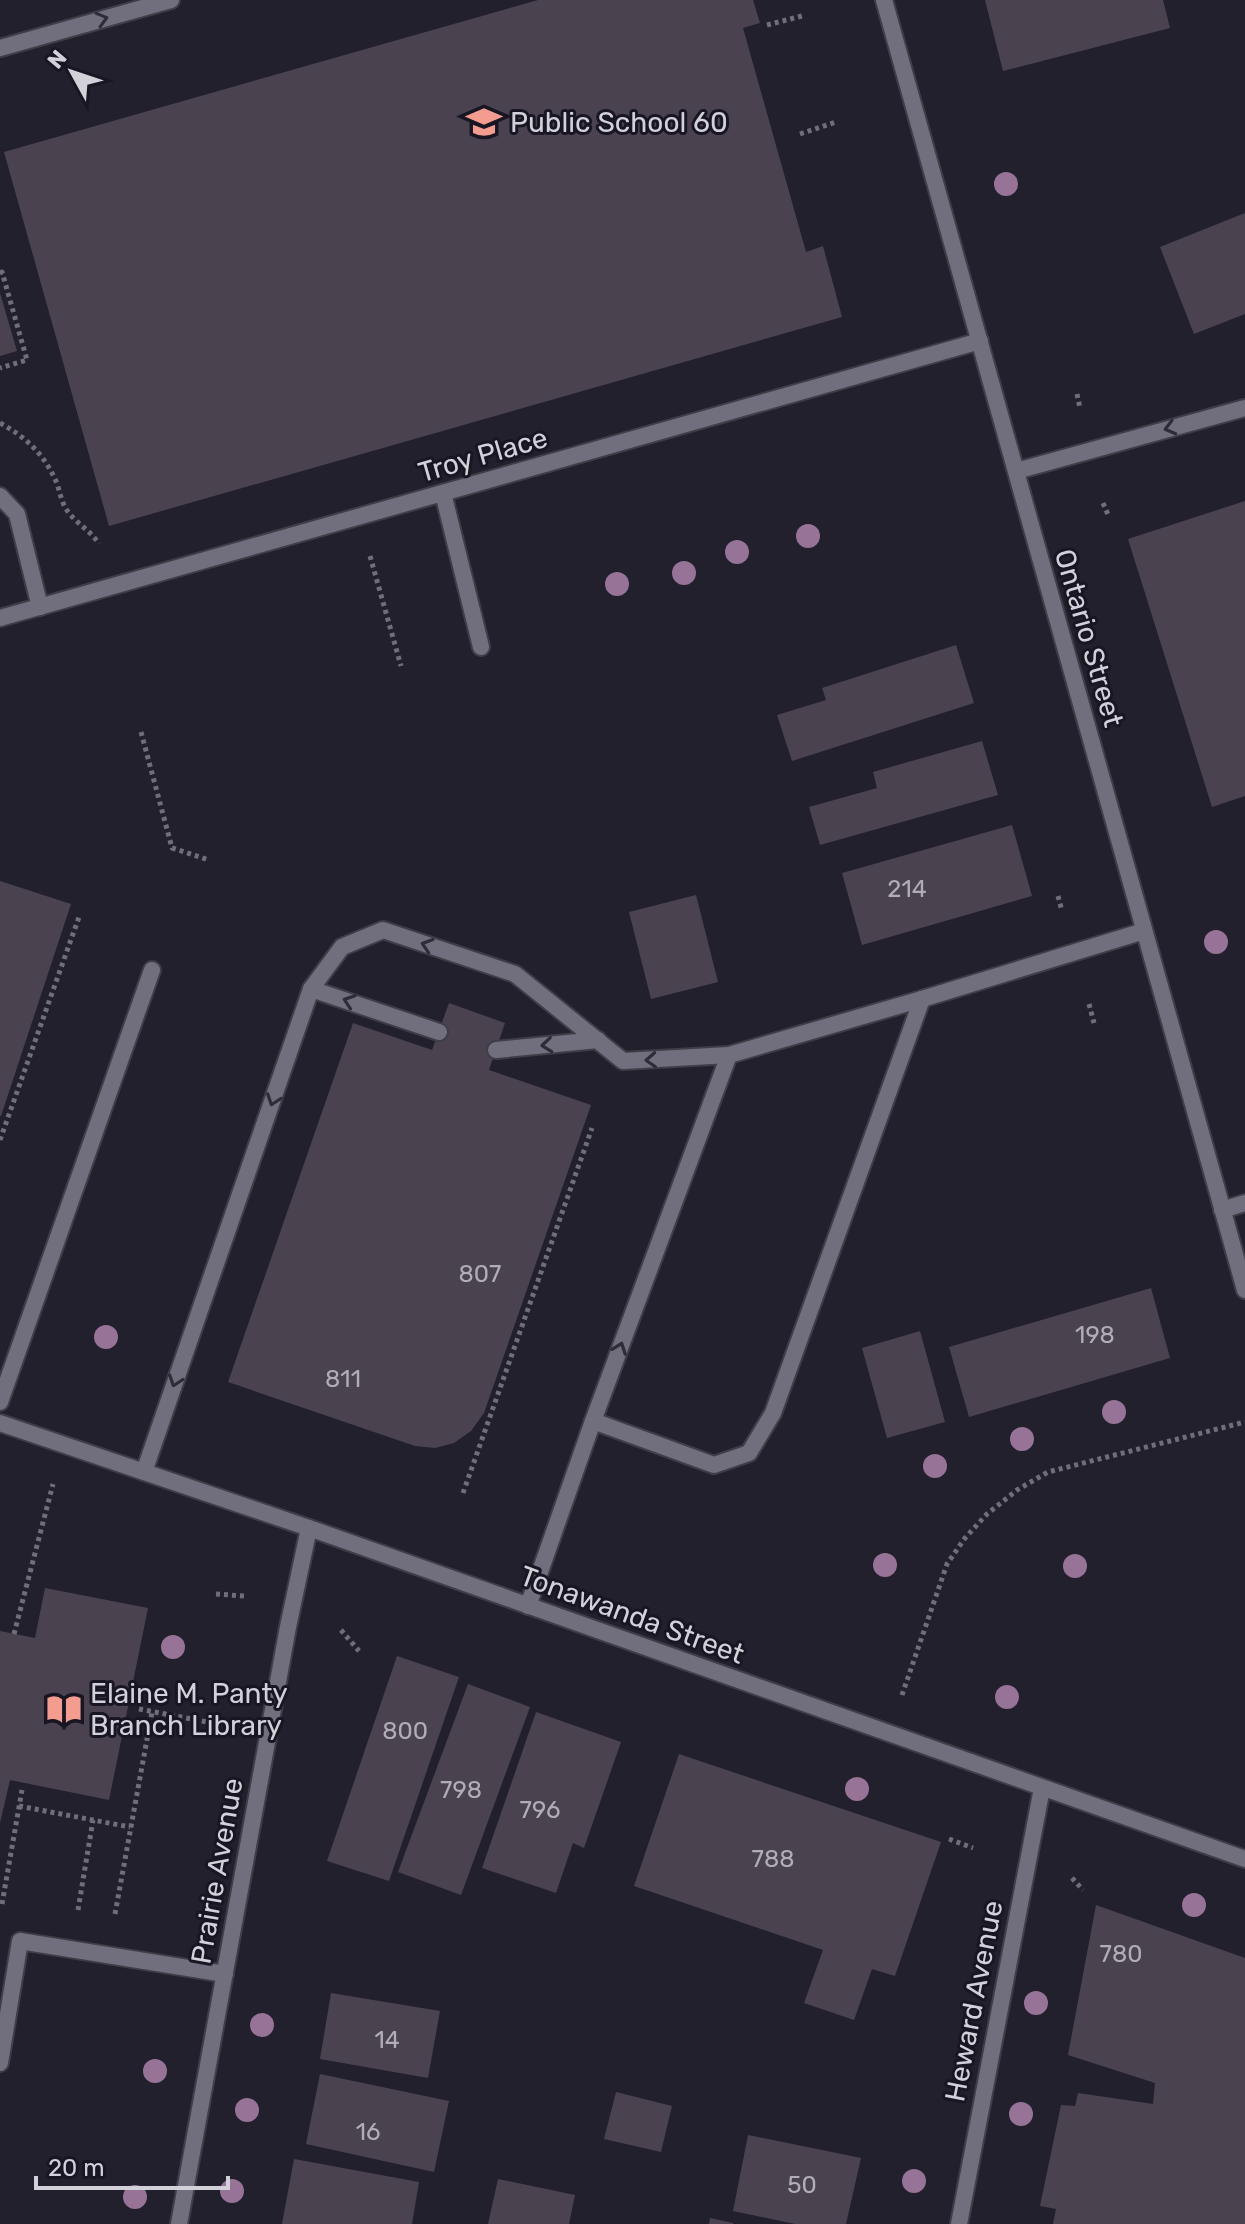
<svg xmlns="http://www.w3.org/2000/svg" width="1245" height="2224" viewBox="0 0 1245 2224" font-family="Rubik,sans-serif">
<rect width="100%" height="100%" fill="#22202c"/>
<g fill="#4a434f">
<polygon points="538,0 753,0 760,23 743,28 806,252 823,246 842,317 109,526 4,152"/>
<polygon points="985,0 1163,0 1170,28 1003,71"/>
<polygon points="1245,213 1245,314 1194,334 1160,247"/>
<polygon points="0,293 17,351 0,356"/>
<polygon points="1245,501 1245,796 1212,807 1128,539"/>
<polygon points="956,645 974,703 792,761 777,715 826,700 822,688"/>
<polygon points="982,741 998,795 820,845 809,807 877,788 873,772"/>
<polygon points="1012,825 1032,896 862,945 842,873"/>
<polygon points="0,881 71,904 1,1116 0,1116"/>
<polygon points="696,895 718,982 651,999 629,912"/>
<polygon points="449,1003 505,1023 489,1070 591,1105 484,1413 471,1431 454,1443 435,1448 415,1446 228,1382 353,1023 432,1050"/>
<polygon points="1151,1288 1170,1358 969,1417 949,1347"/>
<polygon points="920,1331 945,1422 887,1438 862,1348"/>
<polygon points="45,1588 148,1608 109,1800 10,1780 0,1823 0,1631 35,1638"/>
<polygon points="397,1656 459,1677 389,1881 327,1861"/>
<polygon points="468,1684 530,1707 461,1895 398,1872"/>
<polygon points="536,1712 621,1742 584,1848 573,1843 556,1893 482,1868"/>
<polygon points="679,1754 941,1842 895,1976 872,1969 854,2020 804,2003 823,1950 634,1886"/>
<polygon points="1096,1905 1245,1958 1245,2224 1053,2224 1056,2209 1040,2206 1061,2105 1075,2106 1078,2093 1153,2104 1155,2083 1068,2055"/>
<polygon points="331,1993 440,2011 428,2078 320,2059"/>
<polygon points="320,2074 449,2101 434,2172 306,2144"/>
<polygon points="616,2092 672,2106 661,2152 604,2139"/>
<polygon points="748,2135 861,2158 846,2224 795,2224 733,2211"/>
<polygon points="294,2159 419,2182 412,2224 282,2224"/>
<polygon points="498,2179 575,2195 569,2224 488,2224"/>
<polygon points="710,2218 733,2223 733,2224 709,2224"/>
</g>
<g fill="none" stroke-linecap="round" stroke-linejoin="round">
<g stroke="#3f3d47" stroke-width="20">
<g id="service">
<polyline points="443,493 481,647"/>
<polyline points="0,496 17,514 40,607"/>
<polyline points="311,989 439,1032"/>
<polyline points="496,1050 598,1040"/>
<polyline points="0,1402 152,970"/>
<polyline points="593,1421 729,1055"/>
<polyline points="144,1472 311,989 342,947 383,930 515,974 623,1061 729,1055 922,999"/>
<polyline points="528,1606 593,1421 714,1465 749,1453 773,1413 922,999 1144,931"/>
<polyline points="0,2063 20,1941 225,1974"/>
</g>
</g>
<g stroke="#3f3d47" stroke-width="20">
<g id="minor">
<polyline points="0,48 171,0"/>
<polyline points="1016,471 1245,408"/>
<polyline points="0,618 980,341"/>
<polyline points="1222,1210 1245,1203"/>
<polyline points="179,2224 288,1627 309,1528"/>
<polyline points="959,2224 1042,1788"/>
</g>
</g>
<g stroke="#3f3d47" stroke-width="20">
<g id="tertiary">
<polyline points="884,0 1245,1290"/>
<polyline points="0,1423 309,1528 1245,1859"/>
</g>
</g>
<g stroke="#706e78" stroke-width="5" stroke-dasharray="4 4" stroke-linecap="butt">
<polyline points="767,25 802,16"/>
<polyline points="800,134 836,122"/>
<polyline points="0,273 2,272 27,360 0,368"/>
<polyline points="1077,394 1080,408"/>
<path d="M0,423c24,13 42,29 54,54 5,9 6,21 11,30 9,16 25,22 34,37"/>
<polyline points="1103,503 1109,517"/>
<polyline points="370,556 401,666"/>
<polyline points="141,732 172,848 209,860"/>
<polyline points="1058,896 1062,911"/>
<polyline points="1089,1004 1094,1023"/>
<polyline points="0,1140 79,917"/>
<polyline points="463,1493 592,1128"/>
<polyline points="216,1594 244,1596"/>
<polyline points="341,1630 359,1651"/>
<polyline points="14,1634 53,1484"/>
<polyline points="902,1695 947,1564 965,1538 987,1514 1017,1490 1048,1472 1245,1422"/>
<polyline points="139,1709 228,1726"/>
<polyline points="19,1806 130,1827"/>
<polyline points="949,1839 973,1848"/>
<polyline points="1072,1878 1083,1890"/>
<polyline points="2,1904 22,1790"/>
<polyline points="78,1910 93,1820"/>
<polyline points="115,1914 152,1712"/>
</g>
<use href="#service" stroke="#716f7d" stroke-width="16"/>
<use href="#minor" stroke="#716f7d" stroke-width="16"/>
<use href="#tertiary" stroke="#716f7d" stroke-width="16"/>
</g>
<g fill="#977397">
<circle cx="1006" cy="184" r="12"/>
<circle cx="808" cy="536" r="12"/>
<circle cx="737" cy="552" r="12"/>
<circle cx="684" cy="573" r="12"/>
<circle cx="617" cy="584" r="12"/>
<circle cx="1216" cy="942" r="12"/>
<circle cx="106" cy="1337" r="12"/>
<circle cx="1114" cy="1412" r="12"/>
<circle cx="1022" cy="1439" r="12"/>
<circle cx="935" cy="1466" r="12"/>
<circle cx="885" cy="1565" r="12"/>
<circle cx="1075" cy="1566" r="12"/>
<circle cx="173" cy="1647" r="12"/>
<circle cx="1007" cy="1697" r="12"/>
<circle cx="857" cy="1789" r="12"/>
<circle cx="1194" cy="1905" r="12"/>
<circle cx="1036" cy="2003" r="12"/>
<circle cx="262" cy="2025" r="12"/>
<circle cx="155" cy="2071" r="12"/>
<circle cx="247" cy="2110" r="12"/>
<circle cx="1021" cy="2114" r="12"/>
<circle cx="914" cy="2181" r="12"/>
<circle cx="232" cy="2191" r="12"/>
<circle cx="135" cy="2197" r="12"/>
</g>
<defs><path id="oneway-chevron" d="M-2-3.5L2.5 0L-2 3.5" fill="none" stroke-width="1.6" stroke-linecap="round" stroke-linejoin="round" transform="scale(2)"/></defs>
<g stroke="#2e2c39">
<use href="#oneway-chevron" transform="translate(102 19) rotate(-16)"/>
<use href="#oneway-chevron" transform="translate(1170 428) rotate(165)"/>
<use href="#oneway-chevron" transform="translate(427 945) rotate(-162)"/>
<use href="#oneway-chevron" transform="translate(349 1001) rotate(-161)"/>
<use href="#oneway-chevron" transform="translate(547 1045) rotate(174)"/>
<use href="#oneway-chevron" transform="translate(651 1060) rotate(177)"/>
<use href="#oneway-chevron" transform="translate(273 1100) rotate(109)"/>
<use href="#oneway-chevron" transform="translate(620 1348) rotate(-70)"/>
<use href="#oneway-chevron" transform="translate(175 1381) rotate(109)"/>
</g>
<defs>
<g id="school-bare" transform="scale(2.76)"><path d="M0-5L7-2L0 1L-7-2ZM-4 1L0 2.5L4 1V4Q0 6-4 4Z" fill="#f59c91" stroke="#181622" stroke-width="2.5" paint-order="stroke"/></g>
<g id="library-bare" transform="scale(2.76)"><path d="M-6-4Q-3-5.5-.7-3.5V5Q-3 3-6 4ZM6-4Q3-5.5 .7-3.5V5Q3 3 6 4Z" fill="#f59c91" stroke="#181622" stroke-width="2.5" paint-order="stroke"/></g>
</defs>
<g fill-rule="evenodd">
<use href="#school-bare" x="484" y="122"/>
<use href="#library-bare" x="64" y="1709"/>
</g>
<g text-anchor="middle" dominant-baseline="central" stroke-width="6" stroke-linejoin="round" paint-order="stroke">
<g font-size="24" fill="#b0adb6">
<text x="907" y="889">214</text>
<text x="480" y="1274">807</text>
<text x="1095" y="1335">198</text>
<text x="343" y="1379">811</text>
<text x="405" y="1731">800</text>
<text x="461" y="1790">798</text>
<text x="540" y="1810">796</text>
<text x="773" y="1859">788</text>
<text x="1121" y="1954">780</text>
<text x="387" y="2040">14</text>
<text x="368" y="2132">16</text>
<text x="802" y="2185">50</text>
</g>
<g font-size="28" fill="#d2d0d9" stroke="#181622" text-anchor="start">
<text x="510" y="122">Public School 60</text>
<text x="90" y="1693">Elaine M. Panty<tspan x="90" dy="32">Branch Library</tspan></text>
</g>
<g font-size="28" fill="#d2d0d9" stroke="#181622">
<text transform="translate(483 455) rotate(-16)">Troy Place</text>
<text transform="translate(1089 638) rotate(74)">Ontario Street</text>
<text transform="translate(632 1615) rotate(20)">Tonawanda Street</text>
<text transform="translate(217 1871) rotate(-80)">Prairie Avenue</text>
<text transform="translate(974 2001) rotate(-79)">Heward Avenue</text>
</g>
</g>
<g transform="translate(72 72) rotate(310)" stroke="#181622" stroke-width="6" paint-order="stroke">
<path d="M0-6L14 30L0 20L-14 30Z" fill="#d2d0d9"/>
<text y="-12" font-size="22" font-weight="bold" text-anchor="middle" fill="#d2d0d9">N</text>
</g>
<path d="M36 2176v12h192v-12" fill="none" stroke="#d2d0d9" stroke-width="4"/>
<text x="48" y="2176" font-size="24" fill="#d2d0d9" stroke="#181622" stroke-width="6" paint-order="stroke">20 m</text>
</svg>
